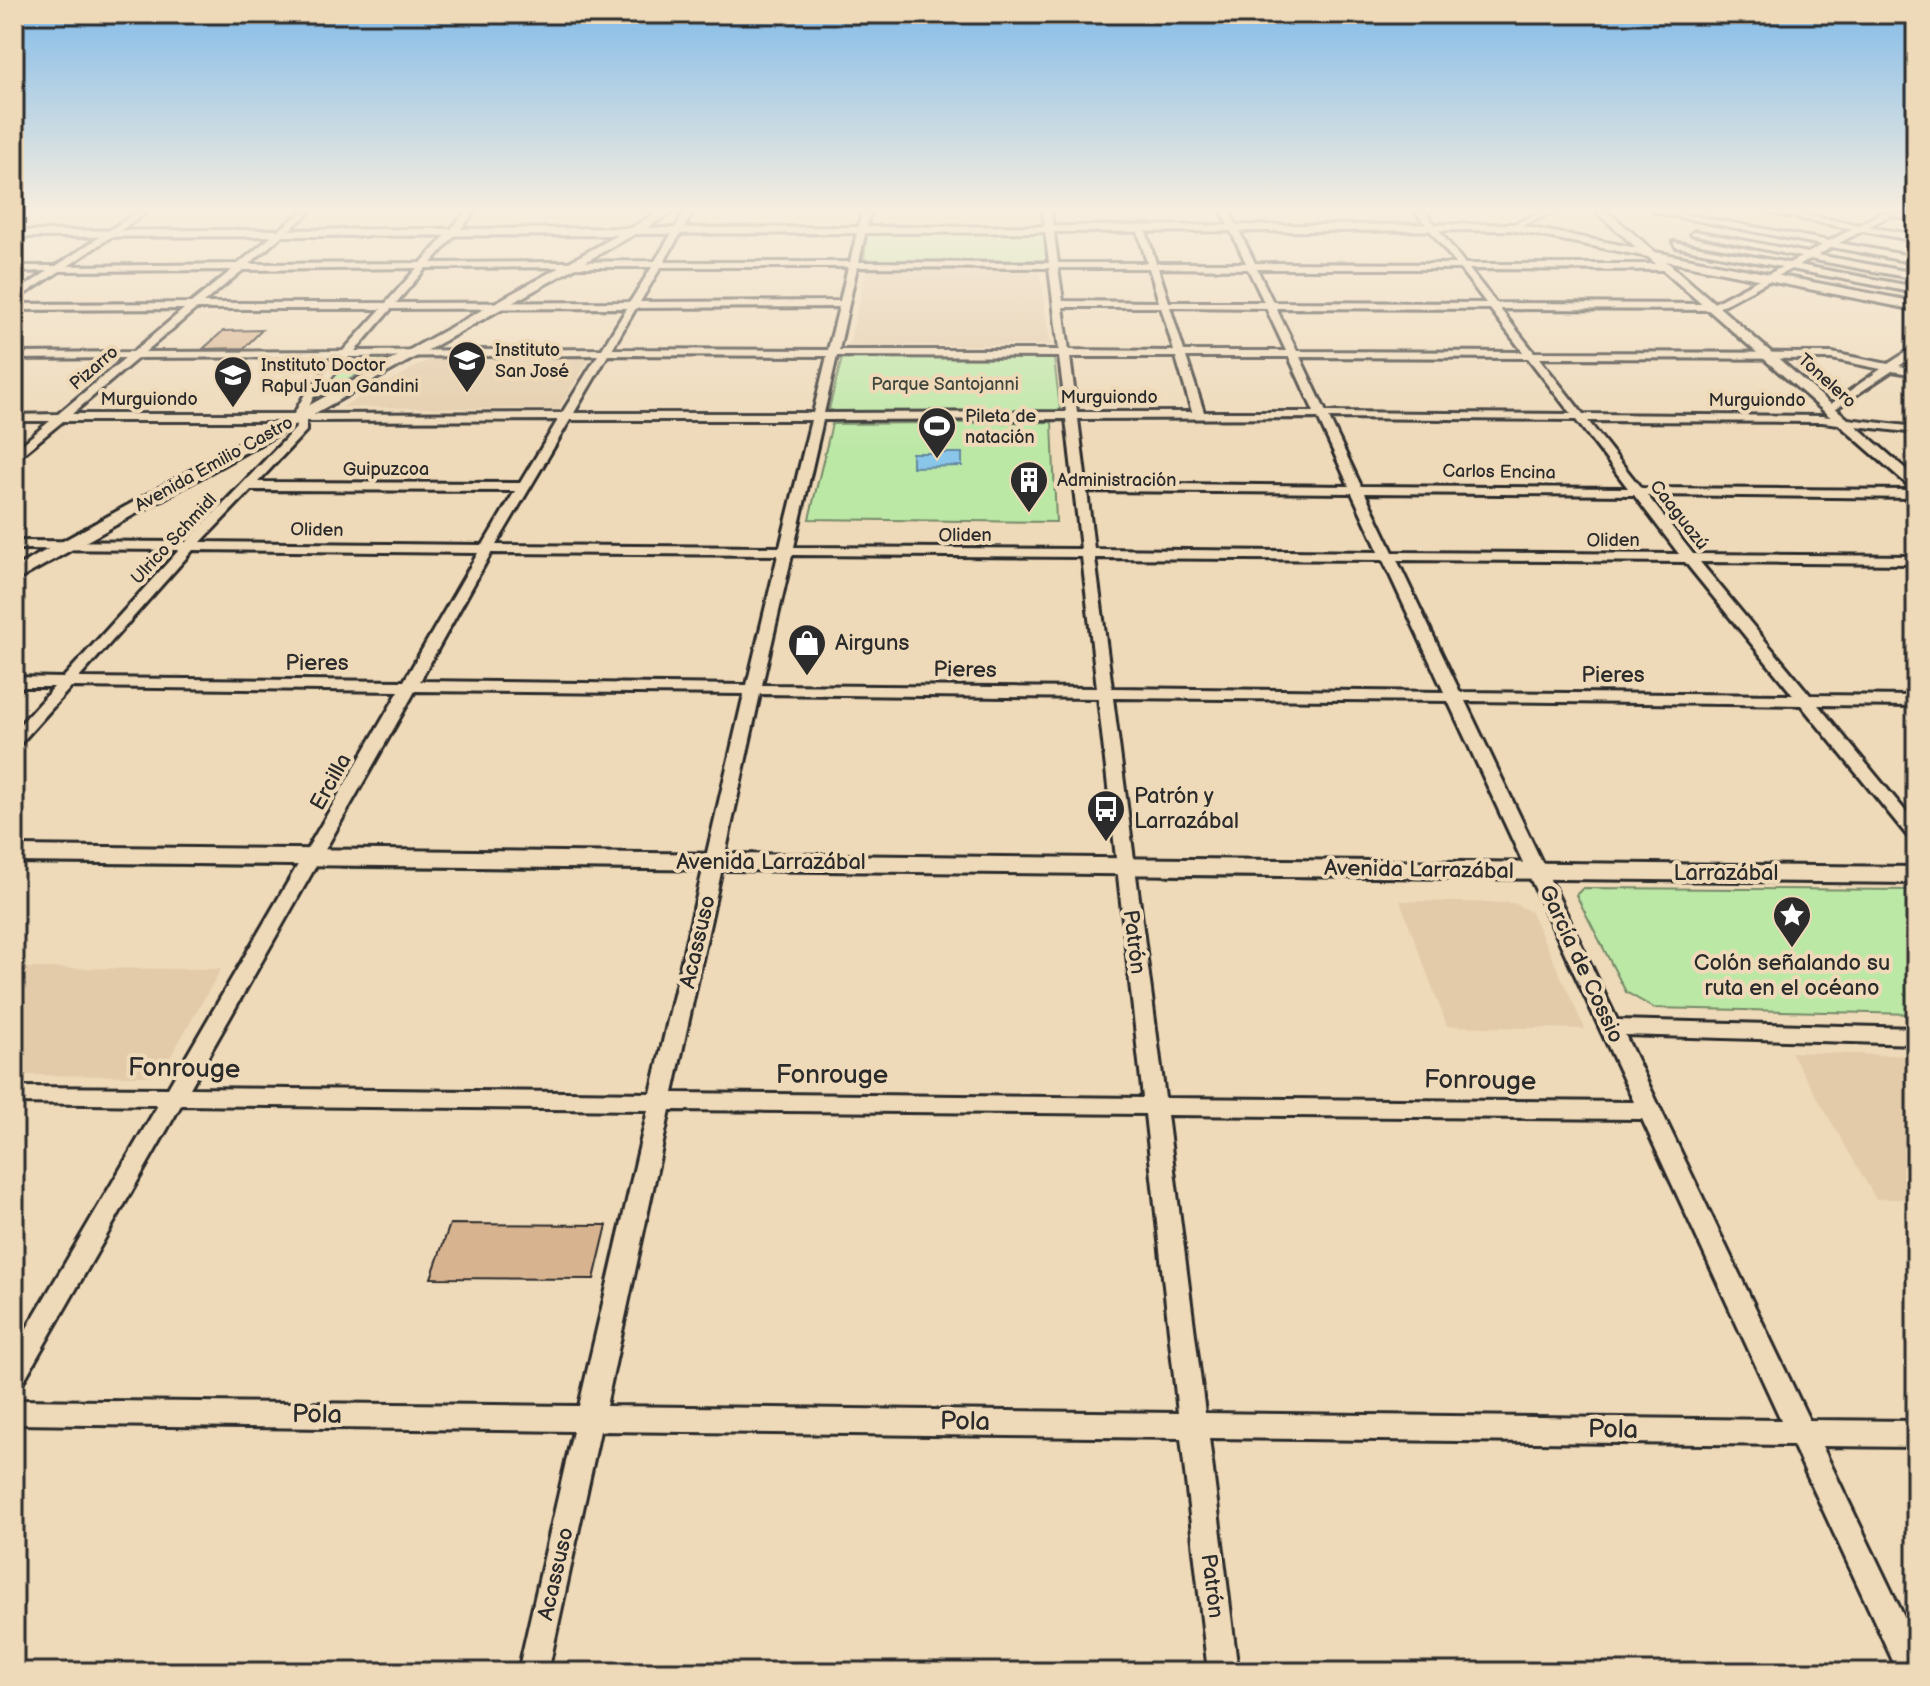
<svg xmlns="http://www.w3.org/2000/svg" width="1930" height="1686" viewBox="0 0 1930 1686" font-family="'Balsamiq Sans',sans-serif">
<rect width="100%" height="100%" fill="#eed9b8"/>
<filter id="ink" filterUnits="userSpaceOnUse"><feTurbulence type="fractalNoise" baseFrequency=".0125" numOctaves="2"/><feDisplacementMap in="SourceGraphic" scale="16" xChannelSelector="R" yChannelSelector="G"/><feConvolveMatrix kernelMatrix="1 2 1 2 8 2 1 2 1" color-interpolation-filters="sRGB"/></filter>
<g filter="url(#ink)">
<g fill="#e3cba9">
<polygon points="866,271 1039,271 1051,345 849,346"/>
<polygon points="585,357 589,359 559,409 342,407 432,358"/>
<polygon points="1400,901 1514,903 1531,912 1585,1029 1447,1026"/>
<polygon points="14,968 221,969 164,1068 148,1076 14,1075"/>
<polygon points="1791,1052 1916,1056 1916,1199 1876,1199"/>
</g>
<g fill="#bce8a6" stroke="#748a68" stroke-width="2">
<polygon points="875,232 1043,232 1048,260 870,262 864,260 867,234"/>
<polygon points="1045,356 1054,359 1060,409 1053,412 836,412 829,409 842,358"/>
<polygon points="353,358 357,357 387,358 346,381 333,381 332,377"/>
<polygon points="1052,422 1056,522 809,519 832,424"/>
<polygon points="14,861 274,863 272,867 14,864"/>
<polygon points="344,864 678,867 676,871 342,868"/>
<polygon points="1163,873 1501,876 1503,880 1163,877"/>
<polygon points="1583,888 1916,890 1916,1014 1654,1008 1626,992 1576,895"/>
</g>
<polygon fill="#8ac6ea" stroke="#64889e" stroke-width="2" points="912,453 962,453 962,466 912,467"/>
<g fill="#d7b38f" stroke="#2b2b2b" stroke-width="2">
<polygon points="262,330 244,348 203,349 223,331"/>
<polygon points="450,1224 607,1225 594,1279 431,1278"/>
</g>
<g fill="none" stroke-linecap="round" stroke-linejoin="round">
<g stroke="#2b2b2b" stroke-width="6">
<g id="street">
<path d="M137,212h10l-79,54 170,-2 63,-52h9l-61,52 172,-1 45,-51h9l-44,51 224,-2 30,-49h8l-29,50h186l12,-50h8l-11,50 190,1 -6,-51h8l7,51h89l-10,-35 4,-3 4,3 11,35h90l-24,-51h8l25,51 201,1 -40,-52h9l40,52h204l4,3 -4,3 -200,-1 27,34 216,1 70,-37 -106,-20 -3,-5 116,21 12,-6 -110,-23 4,-3 113,22 14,-8 -168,-33h19l156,29 23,-12 -84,-17h20l71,13 23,-13 34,4v4l-26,-5 -21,12 47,8v6l-54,-10 -23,12 77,14v6l-84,-16 -14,8 98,18v6l-106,-20 -11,6 117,22v6l-125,-24 -77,41 -214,-1 34,43 298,1 56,11 28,-18v8l-17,12 17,3v6l-24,-4 -63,42 -6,-3 2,-2 56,-39 -49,-10 -293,-1 44,56 239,2 94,11v6l-94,-11 -234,-1 53,67 275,2v8l-269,-3 46,59 223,2v8l-216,-2 110,133 106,1v10l-98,-1 98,119v16l-6,-1 -109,-134 -336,-4 152,319 299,8v16l-291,-9 184,385 107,1v26l-94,-1 94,196v30h-18l-105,-227 -584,-7 29,234h-30l-27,-234 -581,-7 -52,241h-30l55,-241 -559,-7v-24l565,6 69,-296 -467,-5 -158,277 -9,4v-36l144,-245 -144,-2v-16l154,1 231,-397 -328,-4 -51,57 -6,2v-15l40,-44h-40v-10l49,1 116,-128 -165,-1v-8l172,1 110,-114 -1,-7h-232l-49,40v-10l36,-30h-36v-6l44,-1 67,-56 -111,1v-6l119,-1 51,-43 -170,1v-6l177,-1 41,-33 -172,1 -46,30v-7l34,-23 -34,1v-6h42zM598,267h54l-22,35 -234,1 30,-35zM661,267h187l-8,34 -200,1zM857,267l192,1 10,82h-220zM417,268l-31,35h-183l40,-33zM1058,268h91l10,34 -96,-1zM1158,268l90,1 16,33h-95zM1257,269h203l26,34 -213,-1zM839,307l-11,43 -216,-1 24,-41zM1063,307h98l13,44 -105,-1zM1170,307l96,1 20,43h-102zM627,308l-25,41 -247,2 36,-42zM1276,308l214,1 33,43 -226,-1zM196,309h185l-38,42 -198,1zM598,355l-36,58 -257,1 8,-16 36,-41zM608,355l219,1 -14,57h-239zM837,356l222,1 7,55 -242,1zM338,357l-33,37 -11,20h-222l66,-56zM1070,357h106l16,55h-115zM1186,357h103l25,55h-110zM1300,357l228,1 43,56 -245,-2zM1318,418l31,68 -263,-3 -8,-64zM1329,418l247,2 52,68 -267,-2zM1066,419l15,130 -287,-2 29,-127zM558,420l-38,63 -262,-1 48,-51v-10zM570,420h241l-31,127 -284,-2zM251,490l264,1 -32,54 -282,-3zM1087,491l265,2 27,59 -285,-3zM1365,493l269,2 45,59 -286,-2zM193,550l285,3 -74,128 -325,-3zM491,553l287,2 -31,130 -327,-4zM792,555l290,2 15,131 -335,-3zM1095,558l288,2 61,132 -332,-4zM1397,560l288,2 108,133 -333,-3zM415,691l329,3 -93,399 -461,-5zM760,694l338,4 45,400 -470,-5zM1113,698l335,3 186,401 -469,-4zM670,1110l475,4 33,299 -572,-7zM1167,1115l475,4 139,301 -576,-7z"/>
<polygon points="1541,212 1553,212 1514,229 1507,227"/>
</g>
</g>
<g stroke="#2b2b2b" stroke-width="6">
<g id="secondary">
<polygon points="658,212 672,212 647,228 1511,224 1637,248 1596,212 1608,212 1655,252 1916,302 1916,310 1666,261 1916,478 1916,492 1648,257 1511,230 635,234 14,582 14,568 618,235 14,237 14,231 631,228"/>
<polygon points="14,846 1916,867 1916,883 14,862"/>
</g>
</g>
<use href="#street" fill="#eed9b8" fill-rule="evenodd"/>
<use href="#secondary" fill="#eed9b8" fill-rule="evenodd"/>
</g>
</g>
<linearGradient id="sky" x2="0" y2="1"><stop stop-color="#82bbe9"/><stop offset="0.47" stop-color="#f7eedf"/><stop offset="1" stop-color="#f7eedf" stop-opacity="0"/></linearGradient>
<rect width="1930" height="448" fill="url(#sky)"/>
<defs>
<g id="school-pin" transform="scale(2)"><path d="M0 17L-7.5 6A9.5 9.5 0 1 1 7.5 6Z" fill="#2b2b2b" stroke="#eed9b8"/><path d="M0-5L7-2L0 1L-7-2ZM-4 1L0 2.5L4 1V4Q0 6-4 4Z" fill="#fff"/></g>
<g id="stadium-pin" transform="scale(2)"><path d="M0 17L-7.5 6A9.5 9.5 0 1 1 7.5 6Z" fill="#2b2b2b" stroke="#eed9b8"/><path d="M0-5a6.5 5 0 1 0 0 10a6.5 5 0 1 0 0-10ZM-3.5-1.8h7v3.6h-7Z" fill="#fff"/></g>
<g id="building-pin" transform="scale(2)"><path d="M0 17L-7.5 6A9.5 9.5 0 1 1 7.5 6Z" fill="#2b2b2b" stroke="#eed9b8"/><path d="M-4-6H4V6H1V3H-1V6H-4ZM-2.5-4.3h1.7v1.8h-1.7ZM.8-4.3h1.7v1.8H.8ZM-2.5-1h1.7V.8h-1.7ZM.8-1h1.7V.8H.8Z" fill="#fff"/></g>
<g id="shop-pin" transform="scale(2)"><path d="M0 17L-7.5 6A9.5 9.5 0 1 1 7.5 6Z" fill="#2b2b2b" stroke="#eed9b8"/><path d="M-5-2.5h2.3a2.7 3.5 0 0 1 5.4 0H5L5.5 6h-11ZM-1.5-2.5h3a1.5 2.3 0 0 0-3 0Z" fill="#fff"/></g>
<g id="bus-pin" transform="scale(2)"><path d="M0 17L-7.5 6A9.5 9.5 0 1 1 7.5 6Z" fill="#2b2b2b" stroke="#eed9b8"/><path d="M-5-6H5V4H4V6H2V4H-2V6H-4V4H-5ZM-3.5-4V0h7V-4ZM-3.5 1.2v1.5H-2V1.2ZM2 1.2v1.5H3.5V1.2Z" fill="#fff"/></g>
<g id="sight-pin" transform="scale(2)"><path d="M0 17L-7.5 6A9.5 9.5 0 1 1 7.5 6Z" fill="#2b2b2b" stroke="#eed9b8"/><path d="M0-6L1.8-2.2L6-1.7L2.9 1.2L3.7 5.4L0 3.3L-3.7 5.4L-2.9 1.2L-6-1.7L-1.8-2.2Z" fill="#fff"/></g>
</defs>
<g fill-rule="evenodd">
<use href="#school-pin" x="467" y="360"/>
<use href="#school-pin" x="233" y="375"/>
<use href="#stadium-pin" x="937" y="426"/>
<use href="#building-pin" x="1029" y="480"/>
<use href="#shop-pin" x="807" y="643"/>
<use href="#bus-pin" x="1106" y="809"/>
<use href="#sight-pin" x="1792" y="915"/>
</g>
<g text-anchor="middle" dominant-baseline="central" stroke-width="8" stroke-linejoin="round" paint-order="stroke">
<g font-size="18" fill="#2b2b2b" stroke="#eed9b8" text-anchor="start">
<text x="495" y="350">Instituto<tspan x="495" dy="21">San José</tspan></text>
<text x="261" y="365">Instituto Doctor<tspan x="261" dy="21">Raþul Juan Gandini</tspan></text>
<text x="965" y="416">Pileta de<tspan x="965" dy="21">natación</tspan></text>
<text x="1057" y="480">Administración</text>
</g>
<g font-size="18" fill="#2b2b2b" stroke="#eed9b8">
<text transform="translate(94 368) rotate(-41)">Pizarro</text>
<text transform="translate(1827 381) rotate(42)">Tonelero</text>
<text x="1109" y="397">Murguiondo</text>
<text x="149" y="399">Murguiondo</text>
<text x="1757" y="400">Murguiondo</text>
<text transform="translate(214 464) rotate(-29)">Avenida Emilio Castro</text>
<text x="386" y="469">Guipuzcoa</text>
<text transform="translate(1499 472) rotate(1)">Carlos Encina</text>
<text transform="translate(1679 515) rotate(52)">Caaguazú</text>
<text transform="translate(317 530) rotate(1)">Oliden</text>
<text x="965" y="535">Oliden</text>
<text transform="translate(174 539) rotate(-47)">Ulrico Schmidl</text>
<text x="1613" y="540">Oliden</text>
</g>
<g font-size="18" fill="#41473d" stroke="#eed9b8">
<text x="945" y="384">Parque Santojanni</text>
</g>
<g font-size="22" fill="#2b2b2b" stroke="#eed9b8" text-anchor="start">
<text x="835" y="643">Airguns</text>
<text x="1134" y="796">Patrón y<tspan x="1134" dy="25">Larrazábal</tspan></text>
<text x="1792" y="963" text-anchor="middle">Colón señalando su<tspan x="1792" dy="25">ruta en el océano</tspan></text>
</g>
<g font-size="22" fill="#2b2b2b" stroke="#eed9b8">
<text x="317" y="663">Pieres</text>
<text transform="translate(965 670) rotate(1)">Pieres</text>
<text x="1613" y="675">Pieres</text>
<text transform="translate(331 782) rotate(-61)">Ercilla</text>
<text x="771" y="862">Avenida Larrazábal</text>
<text transform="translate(1419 870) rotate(1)">Avenida Larrazábal</text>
<text x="1726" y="873">Larrazábal</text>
<text transform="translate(698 942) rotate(-77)">Acassuso</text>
<text transform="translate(1134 942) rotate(83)">Patrón</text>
<text transform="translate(1581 964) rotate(65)">García de Cossio</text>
<text transform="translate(556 1574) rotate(-77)">Acassuso</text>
<text transform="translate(1212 1586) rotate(83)">Patrón</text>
</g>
<g font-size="26" fill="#2b2b2b" stroke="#eed9b8">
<text transform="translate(184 1069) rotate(1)">Fonrouge</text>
<text x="832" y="1075">Fonrouge</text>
<text transform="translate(1480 1081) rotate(1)">Fonrouge</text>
<text transform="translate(317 1415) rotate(1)">Pola</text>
<text transform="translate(965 1422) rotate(1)">Pola</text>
<text transform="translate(1613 1430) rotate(1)">Pola</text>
</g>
</g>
<rect width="1930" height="1686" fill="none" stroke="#eed9b8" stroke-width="48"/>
<rect x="24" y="24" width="1882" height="1638" fill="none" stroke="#2b2b2b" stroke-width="3" filter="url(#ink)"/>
</svg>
